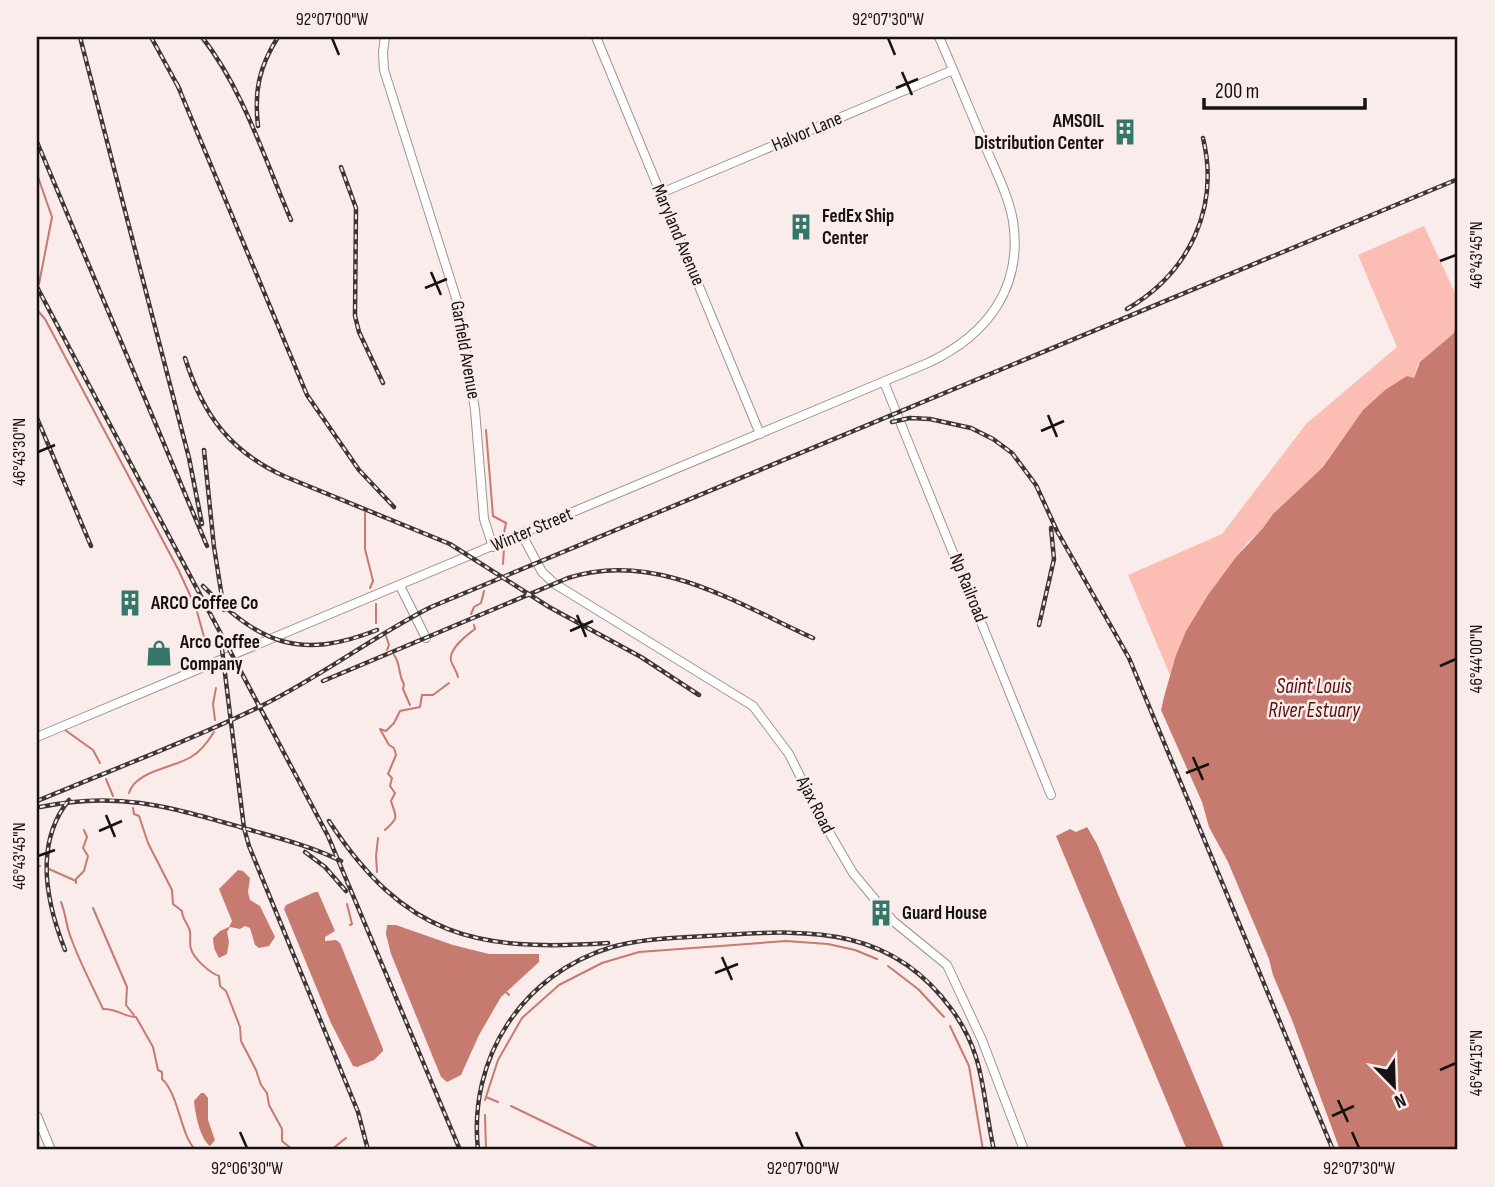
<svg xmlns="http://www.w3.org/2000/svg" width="1495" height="1187" viewBox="0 0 1495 1187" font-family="'Sofia Sans Condensed',sans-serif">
<rect width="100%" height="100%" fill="#f9ecea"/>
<polygon fill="#fcbdb4" points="1424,226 1455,293 1458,293 1458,324 1453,334 1418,364 1414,378 1385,390 1363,410 1323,467 1273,514 1263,528 1247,543 1214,587 1175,658 1170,675 1128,575 1222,534 1306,424 1397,347 1358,255"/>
<g fill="#c77a70">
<polygon points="1458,324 1458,1150 1340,1150 1292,1020 1273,975 1269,959 1228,862 1209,827 1202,802 1161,710 1164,697 1175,658 1186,631 1208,595 1236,557 1263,528 1273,514 1323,467 1363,410 1385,390 1407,376 1414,378 1420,362 1453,334"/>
<polygon points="1087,827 1097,844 1225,1150 1187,1150 1056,836 1070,829 1076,832"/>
<polygon points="238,870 243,871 250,878 248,892 250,900 260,906 275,937 269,946 259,948 255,945 250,928 245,926 240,929 230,927 227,932 229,942 227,954 219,958 214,948 213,938 220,931 229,927 232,921 219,889"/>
<polygon points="315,892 318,892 335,931 325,937 325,941 336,940 340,943 383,1049 383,1051 374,1060 357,1067 353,1066 331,1023 284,909 286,905"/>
<polygon points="387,925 396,925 453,945 489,954 539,954 539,962 501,997 479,1035 461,1075 447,1082 441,1077 391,954 386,934"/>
<path d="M201,1093h3l4,5v22l7,20 -5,6c-10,-7 -15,-33 -16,-45z"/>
</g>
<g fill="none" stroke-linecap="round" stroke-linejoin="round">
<g stroke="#c77a70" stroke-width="2">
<polyline points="37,174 52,217 39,284"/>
<polyline points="37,305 38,311 45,319 178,569 196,608 206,644"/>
<polyline points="486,430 493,516 506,523 504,533"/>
<polyline points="365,513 365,549 373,581 370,588"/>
<polyline points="503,564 504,548"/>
<polyline points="376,604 376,623"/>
<polyline points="471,614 474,607 481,603 484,591"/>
<polyline points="386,636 389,645 387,650"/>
<path d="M394,655c7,9 4,20 10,29l-1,5 7,16"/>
<path d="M458,677c-1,-6 -5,-10 -7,-16 -3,-12 16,-26 24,-32l-1,-4"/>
<polyline points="215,720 213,704 216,688"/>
<polyline points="65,730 93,750 100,763"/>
<polyline points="106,779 113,796"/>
<path d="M129,793c6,-22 44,-25 62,-36 9,-5 18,-17 23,-25"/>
<path d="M133,808l1,6 5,2 9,27 24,47 1,14 9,7c0,9 7,13 8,21 1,6 -1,11 1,17 3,10 19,24 28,27l1,10 6,5 14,36 1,14 15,29 5,15 6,8 2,12 13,24v12l11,9"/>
<path d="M385,830c15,-14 11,-12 6,-29l4,-8 -5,-7 2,-8 -4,-4 8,-19 -2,-7 -5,-3 -9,-16 6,2 8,-8 6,-12 20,-4 2,-12h11l16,-12"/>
<polyline points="37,865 40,866"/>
<polyline points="49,869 76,881"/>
<polyline points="377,872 376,856 378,838"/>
<polyline points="76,883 76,879 84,871 88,856 83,848 87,837 84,830"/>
<path d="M61,902c5,12 5,24 10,36 9,25 21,47 32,71 12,-1 22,8 33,8l17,30 5,23 4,2v7c17,15 19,59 34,71"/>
<polyline points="347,904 352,924 350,925"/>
<polyline points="93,908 127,987 126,1005 134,1015"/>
<polyline points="888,966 918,989 944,1017"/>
<polyline points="506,992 509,995"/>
<polyline points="950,1026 969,1066 983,1150"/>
<polyline points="486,1097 498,1102"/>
<polyline points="485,1100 498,1060 522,1018 559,985 602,963 639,952 786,941 828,944 855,950 877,959"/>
<polyline points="511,1106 596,1147"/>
<polyline points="485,1115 486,1150"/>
<polyline points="331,1150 346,1138"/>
</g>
<g stroke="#9f9492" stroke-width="10">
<g id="minor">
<polyline points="385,37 383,52 384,70 458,304 475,410 484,519 493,547"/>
<polyline points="596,37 760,434"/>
<polyline points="661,193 953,70"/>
<polyline points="884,382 1051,795"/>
<polyline points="522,535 542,572 555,584 753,706 789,754 822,820 853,873 893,921 947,965 982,1040 1024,1150"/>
<polyline points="400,586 426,638"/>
<path d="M37,737l893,-375c58,-28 93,-75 83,-141 -5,-28 -20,-55 -30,-80 -15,-35 -29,-70 -44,-104"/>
<polyline points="37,1116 51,1150"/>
</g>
</g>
<use href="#minor" stroke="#fff" stroke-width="8"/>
<g stroke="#3c3635" stroke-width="4.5">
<g id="rail">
<polyline points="80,37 189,458 202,524"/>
<polyline points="151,37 180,90"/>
<path d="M202,37c42,54 62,121 89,183"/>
<polyline points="177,84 307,395 359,470 394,507"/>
<path d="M258,126c-4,-35 1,-59 20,-89"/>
<polyline points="37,142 207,546"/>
<polyline points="341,167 356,208 355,316 359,332 383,383"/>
<polyline points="37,287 328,836 460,1150"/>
<path d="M1127,309c62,-36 93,-101 76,-171"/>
<path d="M185,358c18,57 45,94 101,119l164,67 99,63 92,50 58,38"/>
<polyline points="37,418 91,546"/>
<polyline points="892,422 910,418 930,419 971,428 993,439 1012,453 1036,485 1057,531 1129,658 1333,1150"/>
<polyline points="204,450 214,547 224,610"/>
<path d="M203,586c56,57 96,75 174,44"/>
<polyline points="1039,625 1054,559 1051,528"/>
<polyline points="222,649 244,828 249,846 358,1112 368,1150"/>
<path d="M323,681l245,-103c87,-28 168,25 245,60"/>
<path d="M37,801c74,-31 150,-59 222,-94 60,-29 113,-70 172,-100l1027,-428"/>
<path d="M40,807c76,-16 127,-1 200,20 34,10 69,18 101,34"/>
<path d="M329,821c76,116 147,131 279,122"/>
<polyline points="305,852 325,867 346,891"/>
<path d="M65,950c-19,-48 -31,-107 4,-150"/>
<path d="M478,1150c-10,-92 44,-176 134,-203 35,-10 74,-9 111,-12 90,-6 170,-7 229,75 34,46 30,88 42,140"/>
</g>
</g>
<use href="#rail" stroke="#f9ecea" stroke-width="2" stroke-dasharray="5" stroke-linecap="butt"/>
</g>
<path fill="none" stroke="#161211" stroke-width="2.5" d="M332,38l7,17M888,38l7,17M902,72l10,23M896,88l22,-9M1440,261l16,-6M431,272l10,23M425,288l22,-9M1048,415l9,22M1041,431l23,-10M38,452l17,-7M577,615l9,22M570,631l23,-10M1440,666l16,-7M1193,757l10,23M1186,773l23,-9M106,815l9,22M99,831l23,-10M38,856l17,-6M722,957l10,23M715,973l23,-9M1440,1070l16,-7M1338,1100l10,22M1332,1116l22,-10M240,1132l7,16M796,1132l7,16M1352,1132l7,16"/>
<defs>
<g id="building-bare" transform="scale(2.1)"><path d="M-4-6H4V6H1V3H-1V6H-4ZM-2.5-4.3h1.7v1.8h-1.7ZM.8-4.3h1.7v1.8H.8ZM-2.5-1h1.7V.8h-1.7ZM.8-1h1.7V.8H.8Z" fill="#347769" stroke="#f9ecea" stroke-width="2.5" paint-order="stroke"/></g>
<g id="shop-bare" transform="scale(2.1)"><path d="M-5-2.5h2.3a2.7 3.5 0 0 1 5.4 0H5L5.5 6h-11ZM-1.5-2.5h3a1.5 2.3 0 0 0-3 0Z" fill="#347769" stroke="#f9ecea" stroke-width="2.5" paint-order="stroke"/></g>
</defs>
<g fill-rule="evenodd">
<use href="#building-bare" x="1125" y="132"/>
<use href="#building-bare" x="801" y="227"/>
<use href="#building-bare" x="130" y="603"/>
<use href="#shop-bare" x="159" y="653"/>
<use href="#building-bare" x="881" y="913"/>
</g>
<g text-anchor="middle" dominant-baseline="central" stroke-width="5" stroke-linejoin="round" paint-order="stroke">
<g font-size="19" font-weight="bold" fill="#161211" stroke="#f9ecea" text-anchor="start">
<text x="1104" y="121" text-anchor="end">AMSOIL<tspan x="1104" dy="22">Distribution Center</tspan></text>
<text x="822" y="216">FedEx Ship<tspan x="822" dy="22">Center</tspan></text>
<text x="151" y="603">ARCO Coffee Co</text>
<text x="180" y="642">Arco Coffee<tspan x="180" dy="22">Company</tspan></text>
<text x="902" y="913">Guard House</text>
</g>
<g font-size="19" fill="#161211" stroke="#f9ecea">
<text transform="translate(807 132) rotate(-23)">Halvor Lane</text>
<text transform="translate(678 235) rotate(67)">Maryland Avenue</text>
<text transform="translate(465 350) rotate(80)">Garfield Avenue</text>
<text transform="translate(532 530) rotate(-23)">Winter Street</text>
<text transform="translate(968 588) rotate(68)">Np Railroad</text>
<text transform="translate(815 805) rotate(63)">Ajax Road</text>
</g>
<g font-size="21" font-style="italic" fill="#57100d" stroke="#f9ecea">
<text x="1314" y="686">Saint Louis<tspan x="1314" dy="24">River Estuary</tspan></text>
</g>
</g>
<rect width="1495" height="1187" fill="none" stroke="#f9ecea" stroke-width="77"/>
<g transform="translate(1394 1086) rotate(157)" stroke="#f9ecea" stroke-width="5" paint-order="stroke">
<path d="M0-5L12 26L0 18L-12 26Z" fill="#161211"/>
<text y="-10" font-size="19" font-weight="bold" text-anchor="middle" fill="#161211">N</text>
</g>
<path d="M1204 98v10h161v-10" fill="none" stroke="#161211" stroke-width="3.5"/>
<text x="1215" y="98" font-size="21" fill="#161211" stroke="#f9ecea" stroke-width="5" paint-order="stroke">200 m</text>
<rect x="38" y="38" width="1418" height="1110" fill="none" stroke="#161211" stroke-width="2.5"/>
<g font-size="18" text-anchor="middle" fill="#161211">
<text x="332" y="25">92°07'00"W</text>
<text x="888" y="25">92°07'30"W</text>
<text transform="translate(1476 255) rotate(-90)" y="6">46°43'45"N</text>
<text transform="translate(19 452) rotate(-90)" y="6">46°43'30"N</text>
<text transform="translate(1476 659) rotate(-90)" y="6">46°44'00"N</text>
<text transform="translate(19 856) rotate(-90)" y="6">46°43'45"N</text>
<text transform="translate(1476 1063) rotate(-90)" y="6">46°44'15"N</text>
<text x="247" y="1174">92°06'30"W</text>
<text x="803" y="1174">92°07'00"W</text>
<text x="1359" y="1174">92°07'30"W</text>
</g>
</svg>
